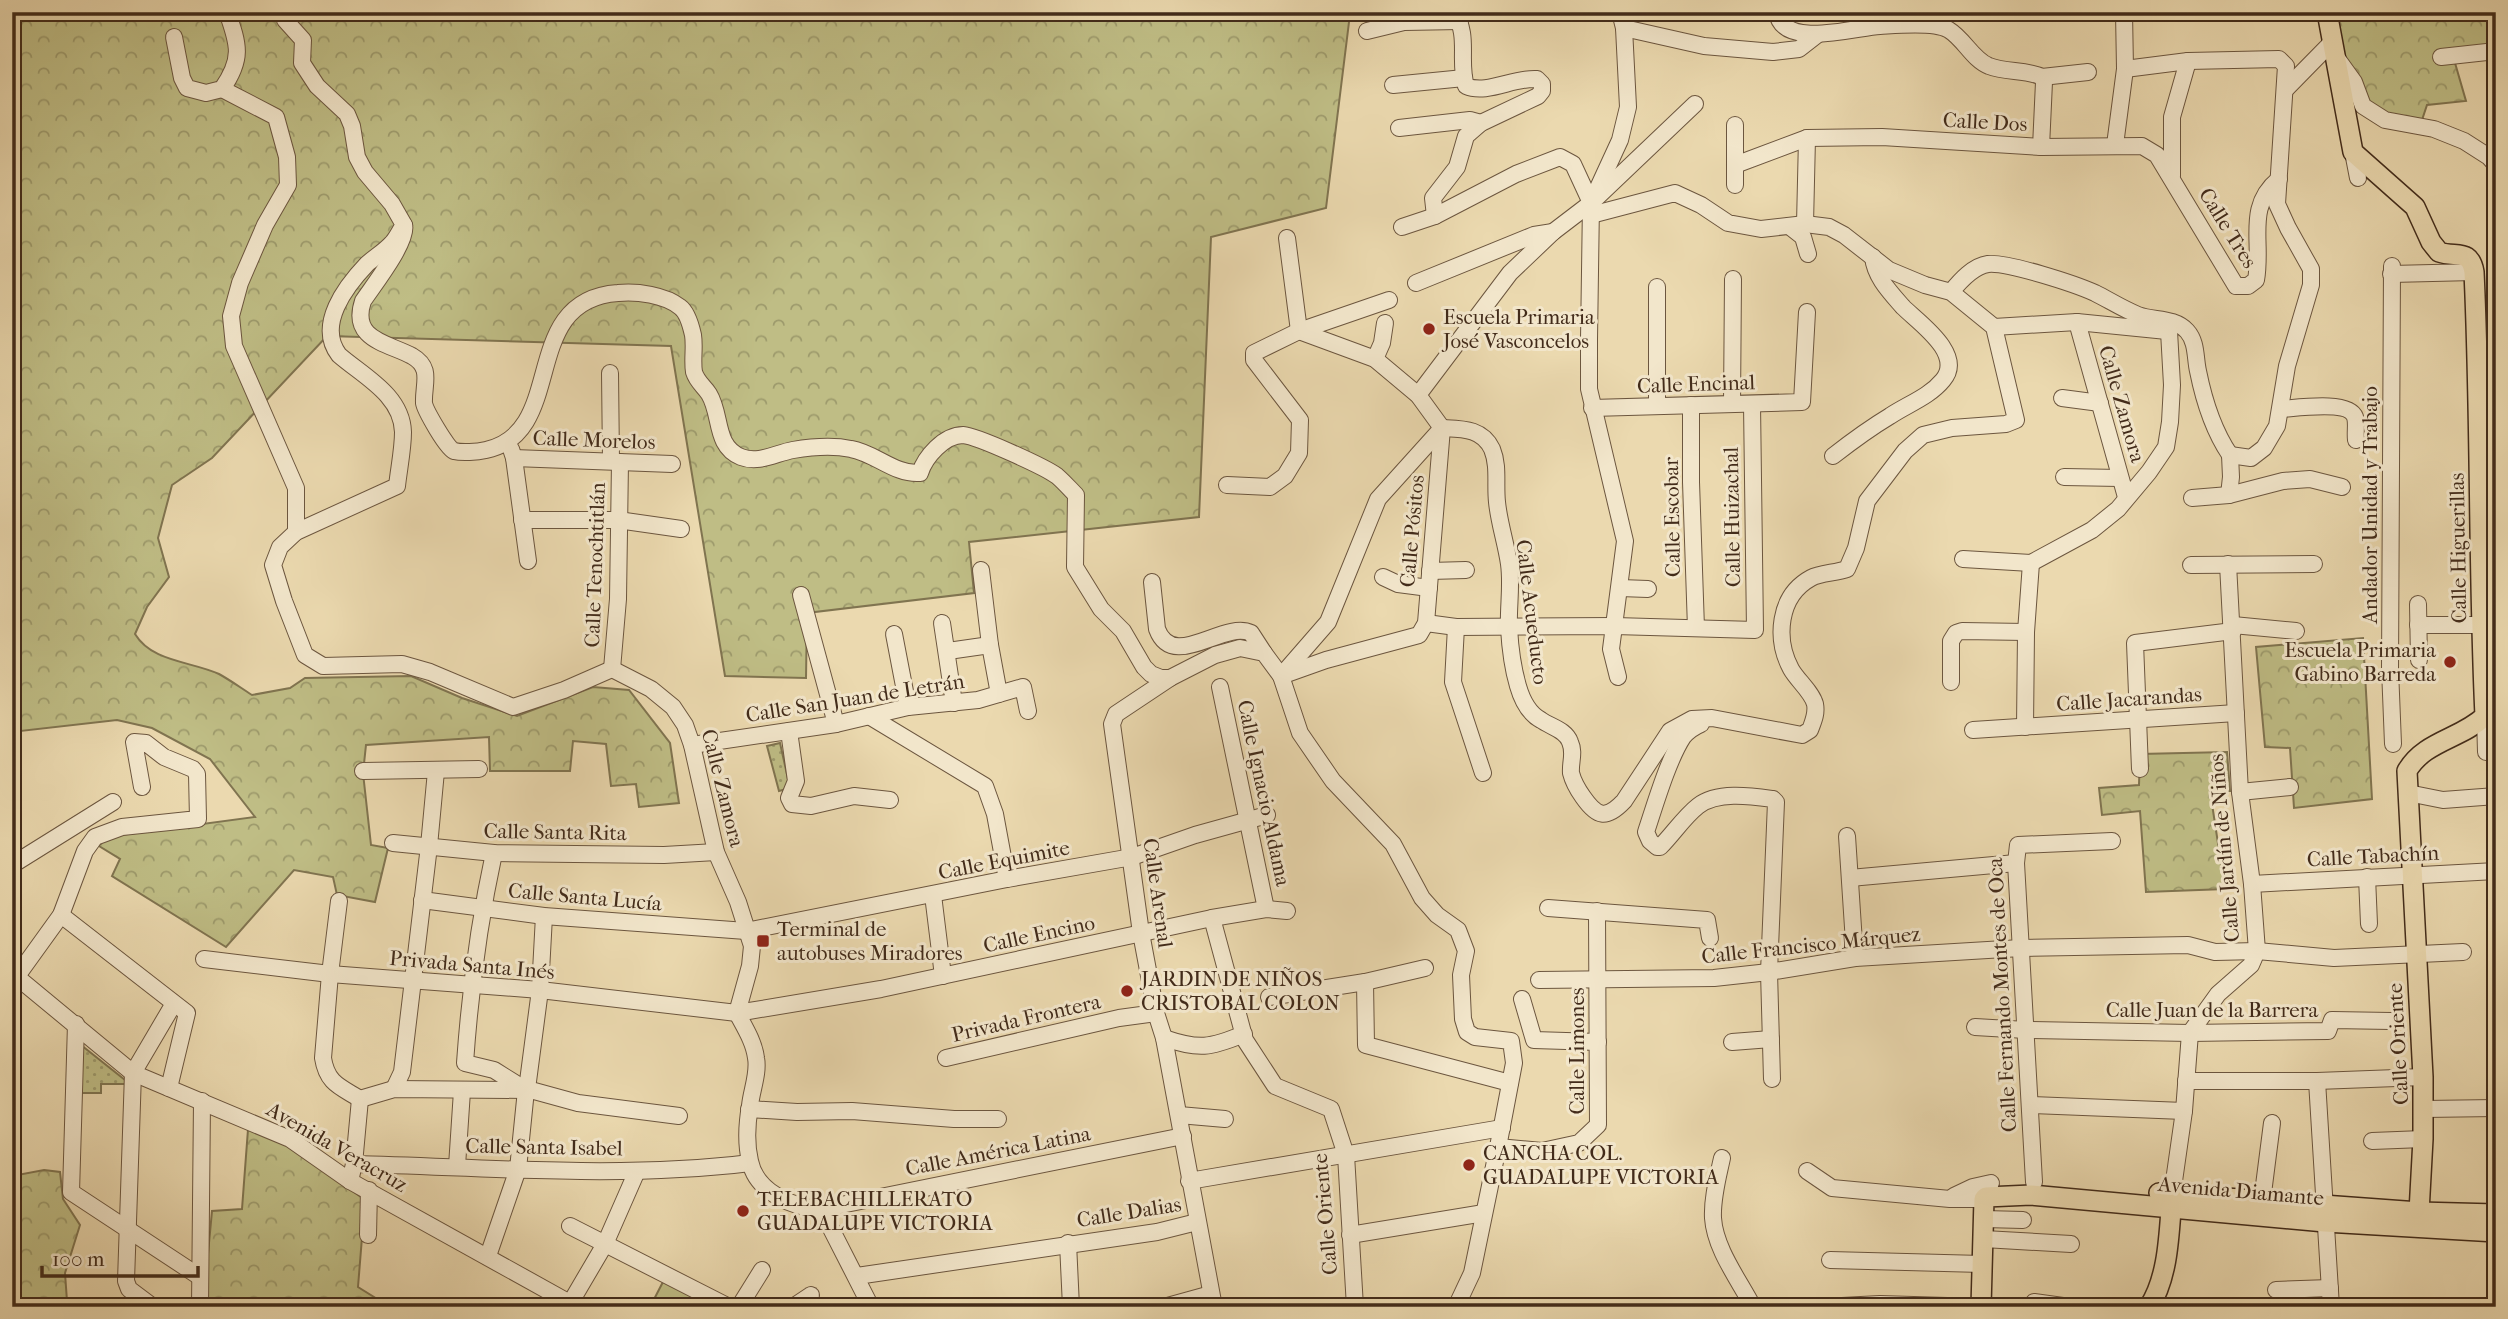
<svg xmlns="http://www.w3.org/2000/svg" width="2508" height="1319" viewBox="0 0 2508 1319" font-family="'IM FELL French Canon',serif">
<defs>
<pattern id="green-dots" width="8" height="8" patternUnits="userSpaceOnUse" patternTransform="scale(1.75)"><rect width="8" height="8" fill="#bfbd85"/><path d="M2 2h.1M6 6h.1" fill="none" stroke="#9d9a6c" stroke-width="1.8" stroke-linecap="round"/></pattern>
<pattern id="forest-crowns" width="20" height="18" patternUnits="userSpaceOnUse" patternTransform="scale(1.75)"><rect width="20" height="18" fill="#bfbd85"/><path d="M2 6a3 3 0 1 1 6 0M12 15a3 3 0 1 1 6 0" fill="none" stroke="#9d9a6c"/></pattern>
</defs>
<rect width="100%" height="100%" fill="#ebd9af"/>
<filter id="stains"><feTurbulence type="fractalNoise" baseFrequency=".00286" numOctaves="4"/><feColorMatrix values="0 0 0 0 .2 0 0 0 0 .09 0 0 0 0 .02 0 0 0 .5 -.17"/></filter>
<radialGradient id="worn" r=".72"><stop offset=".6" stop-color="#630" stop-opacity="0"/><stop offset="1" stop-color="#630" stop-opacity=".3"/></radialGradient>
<g fill="url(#green-dots)" stroke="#807450" stroke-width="2">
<polygon points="780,743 790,788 779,791 767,746"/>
<polygon points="81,1045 125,1080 125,1084 101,1084 101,1093 80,1093"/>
</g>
<g fill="url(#forest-crowns)" stroke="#807450" stroke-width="2">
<path d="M12,12h1334l3,10 -23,186 -115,29 -12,280 -230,25 5,51 -167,20 -1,65 -81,-2 -54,-330 -344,-10 -115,122 -40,27 -14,53 11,39 -22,30 -12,27c17,28 55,27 84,40 11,6 22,14 33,21l38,-7 15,-10 106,-2 51,22 55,18 76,-29 36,3 41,53 9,60 -40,4 -3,-23 -25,2 -5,-42 -33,-3 -3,30h-80l-1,-34 -123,8 -3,28 8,72 17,3 -13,54 -38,-7 -4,-18 -39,-7 -68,77 -114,-71 8,-17 -21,-13 7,-9 149,-20 -45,-58 -58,-31 -35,-8 -105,12z"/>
<polygon points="2339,12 2484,12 2496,35 2496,56 2453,56 2466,101 2427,105 2420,126 2366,108 2340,63"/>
<polygon points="2363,638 2372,799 2294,808 2290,748 2265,747 2256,647"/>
<polygon points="2227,752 2230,791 2210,791 2225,889 2146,892 2140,811 2102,815 2099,788 2139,785 2140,754"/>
<polygon points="249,1116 365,1200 358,1287 390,1307 203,1307 212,1211 242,1209"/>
<polygon points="44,1170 60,1172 63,1199 80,1225 65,1273 67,1301 80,1307 12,1307 12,1176"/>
</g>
<polygon fill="#bfbd85" stroke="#807450" stroke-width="2" points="664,1280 701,1301 697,1307 650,1307"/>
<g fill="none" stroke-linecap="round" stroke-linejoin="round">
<g stroke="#6c563f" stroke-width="18">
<g id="minor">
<path d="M1777,12c5,38 79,15 103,14 17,-1 55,-5 69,4 15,9 24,30 40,36 17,7 37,3 53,11"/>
<path d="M285,20l18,20 -1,23 15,23 30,28 5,12 5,31 8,15 27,32 12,21c-4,5 -7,13 -12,18 -7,8 -17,14 -25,21 -21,22 -51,61 -28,91 24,21 63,40 64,77 0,17 -4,36 -6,54l-101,46 -16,15 -7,18 11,36 21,54 18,11 79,-2 28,8 83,35 51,-17 48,-21"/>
<polyline points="1624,28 1704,46 1773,52 1799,49 1817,35"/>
<polyline points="1367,31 1404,22 1460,21"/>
<path d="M174,37l8,41 5,10 19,5 16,-4c21,-30 17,-44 5,-77"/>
<polyline points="2336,57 2354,82 2363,106 2385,120 2434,129 2464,141 2489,157 2496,165"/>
<polyline points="2441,57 2496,51"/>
<polyline points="2125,69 2188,61 2279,59 2286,66 2277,204 2288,228 2311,269 2311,285 2287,366 2277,426 2264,448 2251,458 2230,455"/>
<polyline points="2042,77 2088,72"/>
<polyline points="1393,85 1464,78"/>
<polyline points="222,89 276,117 287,157 288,185 265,225 240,283 231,316 234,346 296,488 296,532"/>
<polyline points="2285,90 2333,41"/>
<polyline points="1735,125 1735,185"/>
<polyline points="1399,128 1470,120 1481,123"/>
<polyline points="2115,145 2125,69 2124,12"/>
<polyline points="2041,147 2044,82 2042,77"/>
<polyline points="2353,152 2358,178"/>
<path d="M1735,165l72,-27 75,-1 159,10 101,-1 15,9 79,131h12l8,-6c7,-39 -11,-73 23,-101"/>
<polyline points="2172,176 2172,117 2188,61"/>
<path d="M1435,216l-2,-18 24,-31 9,-31 15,-13 57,-27 4,-5v-7l-5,-5c-23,-2 -50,16 -71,7 -8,-25 4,-50 -12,-74"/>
<polyline points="1805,224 1807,138"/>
<path d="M404,225c5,15 -31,61 -41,76 -13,39 25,42 49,55 21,12 11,28 12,47 1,7 24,47 30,48 8,2 23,1 32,-1 83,-18 31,-150 132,-157 19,-2 47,2 62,14 7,5 11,19 13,28 2,12 -1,25 1,37 3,10 10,14 15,22 13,21 5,52 32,63 18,7 35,-4 52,-7 18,-3 39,-5 58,-1 24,4 44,26 69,24 5,-16 24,-38 43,-38 14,1 82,32 94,41 7,6 13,13 19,19l-1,72 26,42 22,22 21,36 7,7 10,4h9l45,-23 25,-7 24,5 17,23 45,-16 93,-25 7,-12 16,-195"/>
<polyline points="1789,226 1803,237 1808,254"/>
<polyline points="1402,227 1435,216 1516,174 1560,157 1573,164 1591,203"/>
<polyline points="1287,238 1299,331"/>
<polyline points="2392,266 2390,669 2393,744"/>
<polyline points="2391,274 2474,272"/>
<polyline points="1416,283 1534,235 1553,232"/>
<polyline points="1657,287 1657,406"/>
<path d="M1951,292c9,-11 22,-26 37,-28 20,-2 87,20 107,29 14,7 28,16 43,22 16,6 36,2 49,16 10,11 8,27 11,40 6,30 15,59 32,84"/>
<polyline points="2077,322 2126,497"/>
<polyline points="1994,327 2077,322 2167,331"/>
<polyline points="1299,331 1375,359 1418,395 1442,428"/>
<polyline points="1375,359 1382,343 1385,323"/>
<polyline points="610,373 611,461"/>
<polyline points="1418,395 1510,273 1553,232 1591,203 1695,104"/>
<polyline points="2062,398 2100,403"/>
<polyline points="1732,404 1733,279"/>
<polyline points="1691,405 1691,482 1696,628"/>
<polyline points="1592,408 1802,402 1807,312"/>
<path d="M2281,409c16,-1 68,-9 74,8 2,6 0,16 1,23"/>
<path d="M1442,428c20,1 40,0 50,21 7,17 3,35 5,53 2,21 9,41 12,62 3,22 -1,43 0,64 1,18 4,41 9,58 4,14 10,27 23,34 10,7 25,10 29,22 5,11 0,20 1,31 2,8 7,17 12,24 14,20 23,23 41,4l46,-70 22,-12 20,-1 90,17 8,-5c3,-8 7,-16 5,-26 -3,-12 -18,-24 -24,-35 -16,-30 -13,-73 20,-91 9,-5 25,-5 36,-9l9,-21 11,-47 38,-50 18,-16 29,-7 54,-4 10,-4 -22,-93 -43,-35 -26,-7 -36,-15 -45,-35 -15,-8 -24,-3 -44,5 -33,-6 -27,-18 -26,-12 -84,22"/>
<polyline points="1442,428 1378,499 1328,622 1281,676 1300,733 1333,781 1393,844 1422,898 1437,915 1458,930 1466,951 1461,975 1463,1019 1467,1032 1475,1037 1511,1041 1514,1063 1498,1147 1472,1273 1456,1307"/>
<polyline points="511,449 514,458 528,561"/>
<path d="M1833,456c18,-14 37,-28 57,-40 18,-12 39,-19 53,-36 22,-26 -25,-58 -40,-73 -13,-15 -28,-30 -30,-50"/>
<polyline points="514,458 672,464"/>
<polyline points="2064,477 2120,478"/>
<polyline points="1227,485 1270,487 1285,476 1299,453 1300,420 1254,360 1254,353 1299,331 1389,300"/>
<polyline points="2229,495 2231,477 2230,455"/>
<polyline points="2192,498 2229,495 2283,481 2310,479 2342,487"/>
<polyline points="522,520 618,520 681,529"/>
<polyline points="1963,559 2031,563"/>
<polyline points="2031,563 2092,530 2118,509 2149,472 2166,447 2170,422 2172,385 2169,331"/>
<polyline points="2191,565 2314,564"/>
<polyline points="981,570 990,645 999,694"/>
<polyline points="1430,571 1466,570"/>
<polyline points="1383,577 1398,584 1429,588"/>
<path d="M1152,582l5,47c16,43 66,-9 94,4l13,20"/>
<polyline points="1620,588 1648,589"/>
<polyline points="801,595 836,724"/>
<polyline points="2418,604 2419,660"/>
<polyline points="942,623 954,703"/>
<polyline points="1426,623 1456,627 1615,626 1755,630 1752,404"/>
<polyline points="2233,625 2296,631"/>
<polyline points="2418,625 2482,625"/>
<polyline points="1456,627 1453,682 1483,773"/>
<polyline points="894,634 908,707"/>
<polyline points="948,651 990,645"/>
<path d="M612,669l39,20 22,18 12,18 7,20 24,107 22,50 14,44 -2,20 -13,47c8,15 17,29 19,45 3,15 -5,34 -6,48 -3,17 -4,38 0,55 6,31 43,47 71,48l362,-73"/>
<polyline points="612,669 618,599 620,462"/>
<polyline points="1618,677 1611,649 1625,541 1589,389 1589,340 1591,203 1620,140 1628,107 1624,28 1620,12"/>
<polyline points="1170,678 1116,714 1112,724 1141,933 1156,1013 1164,1038 1214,1307"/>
<polyline points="1951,682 1951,641 1956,633 1962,631 2026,632"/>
<polyline points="1220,687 1266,909"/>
<polyline points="869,716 985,786 995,814 1007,879"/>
<polyline points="2485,716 2486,752"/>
<path d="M1701,724c-7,3 -13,7 -18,13 -15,23 -28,68 -37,95l4,9 7,6h3c13,-13 24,-30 38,-41 19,-15 53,-10 75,-7l3,3 -7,170 3,107"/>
<polyline points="2025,727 2026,632 2031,563"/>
<polyline points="1973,730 2236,713"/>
<polyline points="789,731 796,781 789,798 792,804 811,806 854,796 890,800"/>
<polyline points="692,745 836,724 908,707 978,700 1023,687 1028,711"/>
<polyline points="2140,769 2135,643 2233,631"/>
<polyline points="363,771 479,769"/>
<polyline points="2240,792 2290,787"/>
<polyline points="2408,793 2443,800 2496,796"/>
<polyline points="1847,836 1855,958"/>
<polyline points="393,843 494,853 664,855 716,852"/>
<path d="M494,853c-15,69 -24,139 -29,210l29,7 32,20"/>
<polyline points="12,865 113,802"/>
<polyline points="2367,877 2369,924"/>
<polyline points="1850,878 2016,863"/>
<polyline points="2252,884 2496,871"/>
<polyline points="933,895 943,976"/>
<polyline points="422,900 544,916 746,931 1007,879 1132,857 1195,835 1267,815"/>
<path d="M339,901l-9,73 -7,84c4,26 18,29 37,41"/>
<polyline points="1548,908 1707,920 1710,938"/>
<polyline points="61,915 187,1013 169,1088"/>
<polyline points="1212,918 1245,1040 1275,1086 1331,1109 1346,1155 1355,1307"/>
<polyline points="204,959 330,974 540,990 737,1013 881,989 1212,918 1266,909 1287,911"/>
<polyline points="12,973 133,1073 290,1139 350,1181 577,1307"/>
<polyline points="1539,980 1714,978 1769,972 1855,958 2021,948 2188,945 2215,952 2257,951 2334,958 2463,952"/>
<polyline points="1365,982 1366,1045 1510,1083"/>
<polyline points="12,983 61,915 85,851 95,837 122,827 198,819 197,774 193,769 164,757 146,743 134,742 142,787"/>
<polyline points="1269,997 1365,982 1425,968"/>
<polyline points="1522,999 1534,1040 1598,1042"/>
<polyline points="76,1024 71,1192 200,1277"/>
<polyline points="1975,1027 2026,1030 2190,1033 2328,1031 2332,1020 2391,1021"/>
<path d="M1164,1038c35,12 46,10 80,-4"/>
<polyline points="1732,1042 1771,1039"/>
<polyline points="946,1058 1119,1018 1156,1013"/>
<polyline points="2186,1081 2317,1081 2423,1077"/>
<polyline points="2317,1081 2331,1307"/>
<polyline points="394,1089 402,1072 429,846 436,771"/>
<polyline points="527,1089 578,1103 679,1116"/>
<polyline points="360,1099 394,1089 526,1090"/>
<polyline points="2030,1105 2184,1111"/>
<polyline points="749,1109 797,1112 852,1111 954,1119 998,1119"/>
<polyline points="2424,1109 2496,1108"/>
<polyline points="1179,1115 1225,1119"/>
<polyline points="2372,1141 2423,1139"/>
<polyline points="1498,1147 1542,1151 1579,1143 1598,1125 1597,911"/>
<path d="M1722,1158c-4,19 -10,40 -9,60 2,31 26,62 40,89"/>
<polyline points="354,1164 360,1099"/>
<polyline points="457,1166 462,1091"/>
<polyline points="1807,1171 1832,1188 1950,1199 1984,1199"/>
<path d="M350,1181l4,-17c132,3 265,15 396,-1"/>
<polyline points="1189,1181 1502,1128"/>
<polyline points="2034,1182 2016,863 2018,845 2112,841"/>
<polyline points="2172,1195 2184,1111 2190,1033 2218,994 2251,965 2257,951 2252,884 2240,792 2228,564"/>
<polyline points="1954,1196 1973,1187 1991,1183"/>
<polyline points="2262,1201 2272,1123"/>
<polyline points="821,1209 871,1307"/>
<polyline points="1984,1219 2023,1220"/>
<polyline points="570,1226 729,1307"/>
<polyline points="368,1235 369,1190"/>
<polyline points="1350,1235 1484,1213"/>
<polyline points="1984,1239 2071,1244"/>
<polyline points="1068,1243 1071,1307"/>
<polyline points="488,1256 518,1169 526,1090 527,1089 540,990 544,916"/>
<polyline points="1830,1260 1982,1264"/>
<polyline points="857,1276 1157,1232 1197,1222"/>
<polyline points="2276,1290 2330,1288"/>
<polyline points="2034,1302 2070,1307"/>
<polyline points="1842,1306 1880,1304 1981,1307"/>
<polyline points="153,1307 129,1289 126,1281 133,1073 173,1005"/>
<polyline points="200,1307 202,1101"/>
<polyline points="568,1307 605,1244 637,1171"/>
<polyline points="739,1307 762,1270"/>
<polyline points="793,1307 811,1295"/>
<polyline points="1164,1307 1211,1294"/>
</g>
</g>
<g stroke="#422b1a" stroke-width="22">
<g id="major">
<path d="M2327,12l26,140 62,55 16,35 8,10c17,6 31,-4 35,20 7,148 4,296 11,444 -24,23 -61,25 -78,55l16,306v62l-4,73"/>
<polyline points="2159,1193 2419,1212 2496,1214"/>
<polyline points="1981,1307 1984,1199 1986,1197 2031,1195 2325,1222 2496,1232"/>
<path d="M2149,1307c20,-31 20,-75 23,-111"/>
</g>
</g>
<use href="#minor" stroke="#f2e6cb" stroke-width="16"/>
<use href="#major" stroke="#ebd9af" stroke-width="19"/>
</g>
<g fill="#8f2418" stroke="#f2e6cb" stroke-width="2.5">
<circle cx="1429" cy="329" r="7"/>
<circle cx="2450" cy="662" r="7"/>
<rect x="756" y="934" width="14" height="14" rx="3.5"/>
<circle cx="1127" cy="991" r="7"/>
<circle cx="1469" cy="1165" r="7"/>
<circle cx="743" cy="1211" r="7"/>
</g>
<g text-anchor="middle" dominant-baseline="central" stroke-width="6" stroke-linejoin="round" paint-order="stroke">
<g font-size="21" fill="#422b1a" stroke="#f2e6cb">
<text transform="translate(1985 122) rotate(3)">Calle Dos</text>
<text transform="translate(2228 228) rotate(58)">Calle Tres</text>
<text transform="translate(1696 384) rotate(-2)">Calle Encinal</text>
<text transform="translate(2122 404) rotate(74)">Calle Zamora</text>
<text transform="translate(594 440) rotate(2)">Calle Morelos</text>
<text transform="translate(2370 505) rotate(-90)">Andador Unidad y Trabajo</text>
<text transform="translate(1672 517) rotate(-91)">Calle Escobar</text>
<text transform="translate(1732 517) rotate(-91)">Calle Huizachal</text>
<text transform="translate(1412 531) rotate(-85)">Calle Pósitos</text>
<text transform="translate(2458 548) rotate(-91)">Calle Higuerillas</text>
<text transform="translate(595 565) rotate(-88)">Calle Tenochtitlán</text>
<text transform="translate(1532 612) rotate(83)">Calle Acueducto</text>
<text transform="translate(855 698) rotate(-9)">Calle San Juan de Letrán</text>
<text transform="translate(2129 699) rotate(-4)">Calle Jacarandas</text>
<text transform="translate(723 788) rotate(76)">Calle Zamora</text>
<text transform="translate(1264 793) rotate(78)">Calle Ignacio Aldama</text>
<text transform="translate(555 832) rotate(1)">Calle Santa Rita</text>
<text transform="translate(2224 848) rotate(-95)">Calle Jardín de Niños</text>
<text transform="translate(2373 856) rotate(-3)">Calle Tabachín</text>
<text transform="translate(1004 860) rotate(-11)">Calle Equimite</text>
<text transform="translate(1158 893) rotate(82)">Calle Arenal</text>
<text transform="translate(585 897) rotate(5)">Calle Santa Lucía</text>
<text transform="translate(1039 934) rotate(-12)">Calle Encino</text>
<text transform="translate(1811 945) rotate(-6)">Calle Francisco Márquez</text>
<text transform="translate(472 965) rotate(5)">Privada Santa Inés</text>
<text transform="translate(2002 995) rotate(-93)">Calle Fernando Montes de Oca</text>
<text x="2212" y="1010">Calle Juan de la Barrera</text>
<text transform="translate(1026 1018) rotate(-13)">Privada Frontera</text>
<text transform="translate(2398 1044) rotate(-93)">Calle Oriente</text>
<text transform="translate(1577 1051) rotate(-90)">Calle Limones</text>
<text transform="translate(337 1147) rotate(30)">Avenida Veracruz</text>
<text transform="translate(544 1147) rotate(1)">Calle Santa Isabel</text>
<text transform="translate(998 1151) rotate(-11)">Calle América Latina</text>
<text transform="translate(2241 1191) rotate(5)">Avenida Diamante</text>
<text transform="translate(1129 1212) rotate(-9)">Calle Dalias</text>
<text transform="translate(1325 1214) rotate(-95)">Calle Oriente</text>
</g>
<g font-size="21" fill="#422b1a" stroke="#f2e6cb" text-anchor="start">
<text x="1443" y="317">Escuela Primaria<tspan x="1443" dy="24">José Vasconcelos</tspan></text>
<text x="2436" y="650" text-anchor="end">Escuela Primaria<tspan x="2436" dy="24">Gabino Barreda</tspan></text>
<text x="777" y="929">Terminal de<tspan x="777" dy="24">autobuses Miradores</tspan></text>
<text x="1141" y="979">JARDIN DE NIÑOS<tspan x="1141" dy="24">CRISTOBAL COLON</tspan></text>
<text x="1483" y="1153">CANCHA COL.<tspan x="1483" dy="24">GUADALUPE VICTORIA</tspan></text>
<text x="757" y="1199">TELEBACHILLERATO<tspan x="757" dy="24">GUADALUPE VICTORIA</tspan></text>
</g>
</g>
<rect width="2508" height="1319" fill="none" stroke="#ebd9af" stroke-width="42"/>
<rect x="14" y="14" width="2480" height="1291" fill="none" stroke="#422b1a" stroke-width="3.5"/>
<rect x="21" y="21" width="2466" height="1277" fill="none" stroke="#422b1a" stroke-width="2"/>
<path d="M42 1266v10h156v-10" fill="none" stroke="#422b1a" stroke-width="3.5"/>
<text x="52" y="1266" font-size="21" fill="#422b1a" stroke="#f2e6cb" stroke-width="5" paint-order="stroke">100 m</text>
<rect width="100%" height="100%" filter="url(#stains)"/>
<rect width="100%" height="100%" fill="url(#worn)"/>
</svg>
